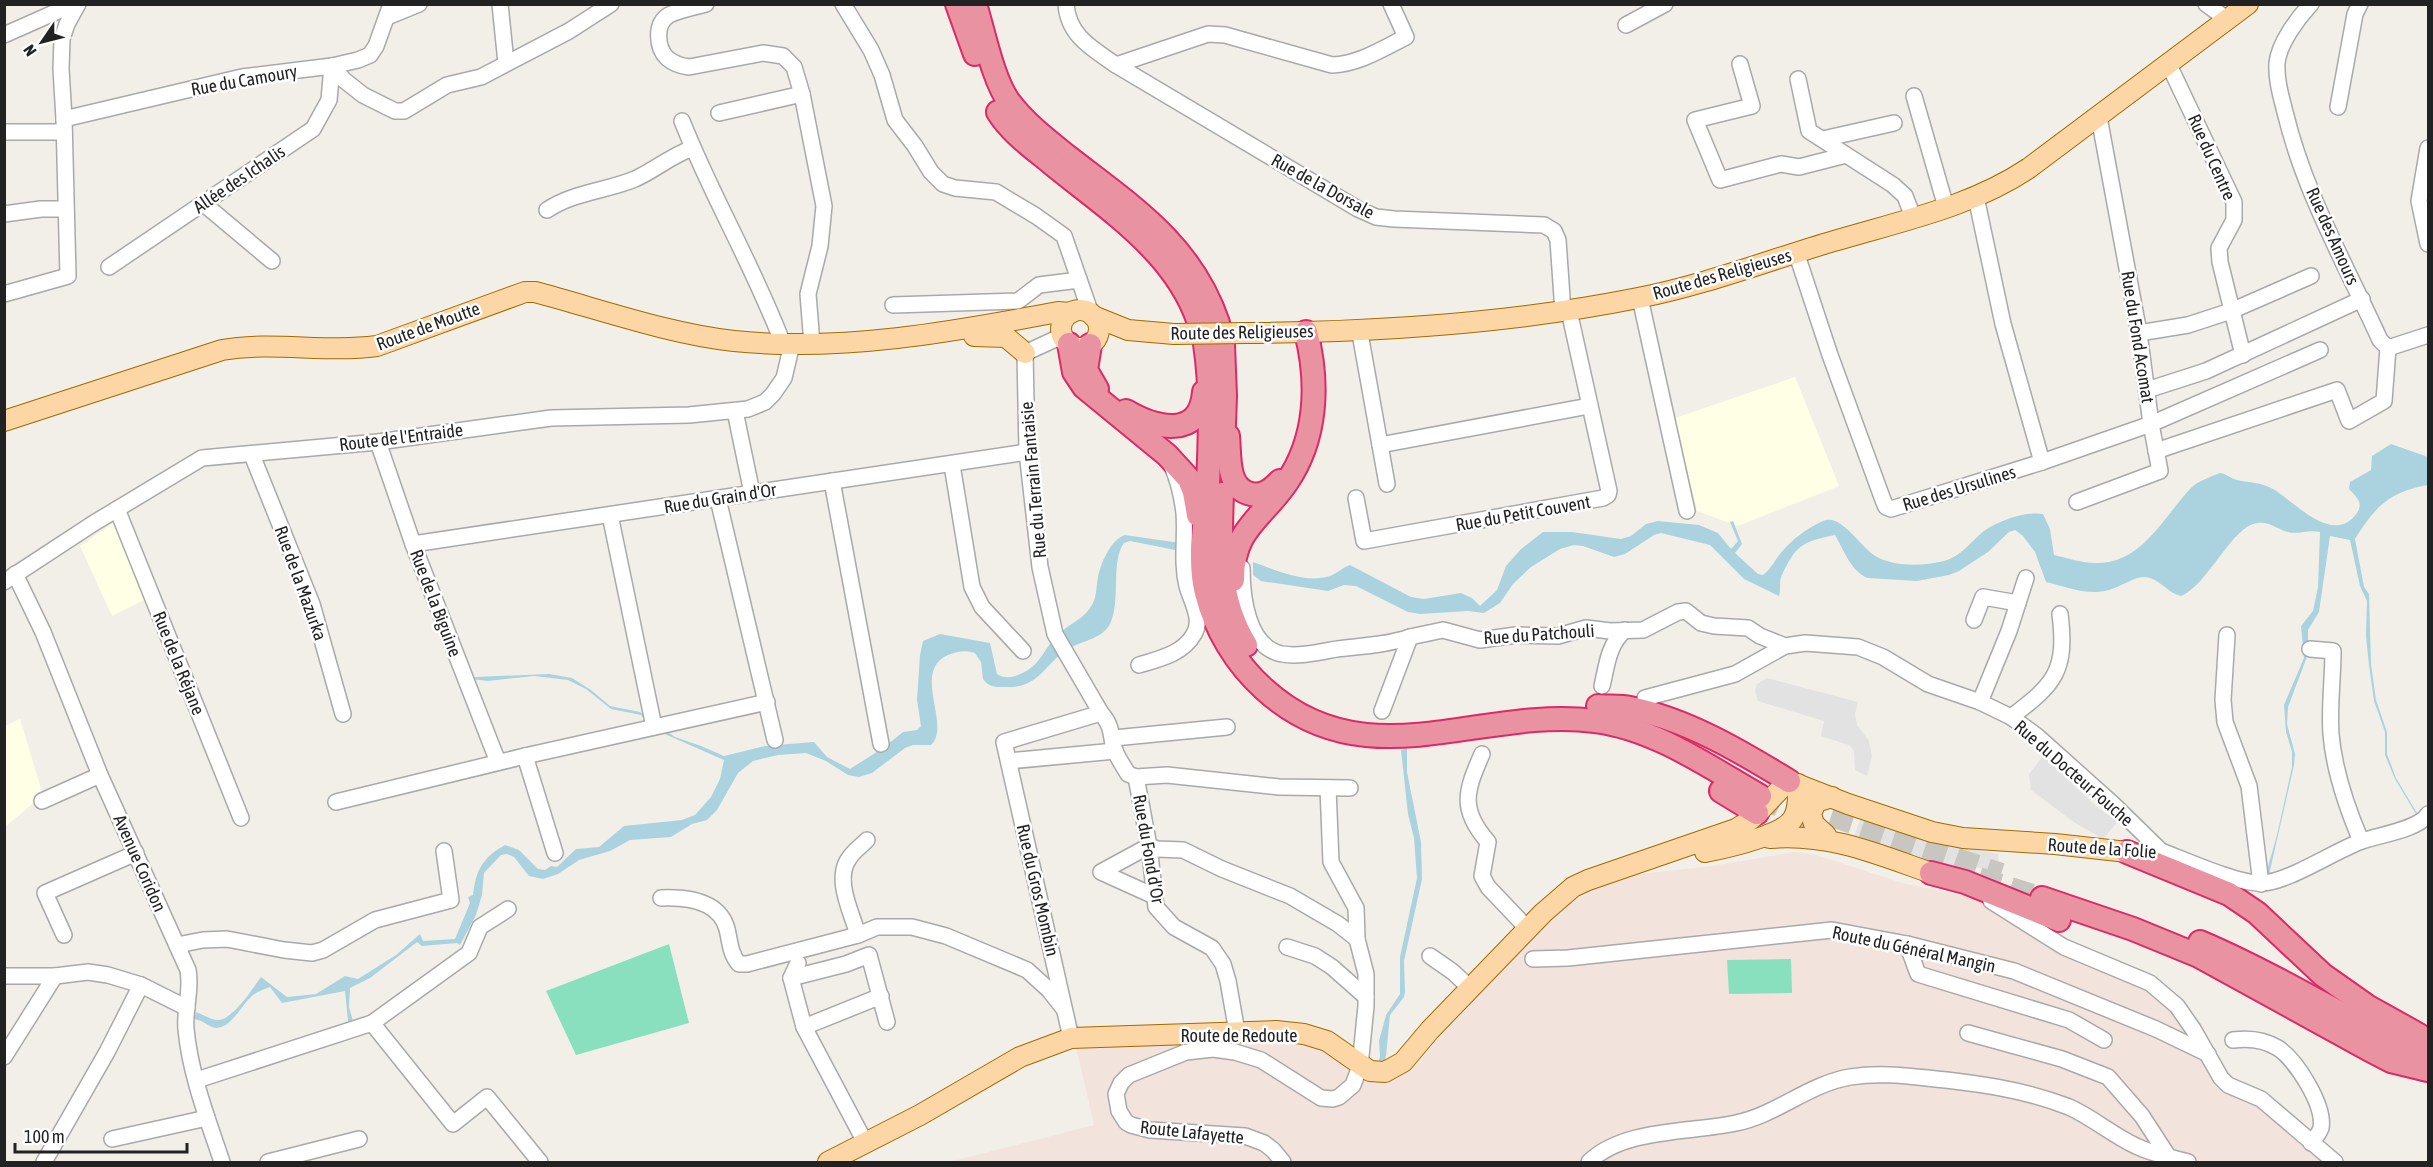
<svg xmlns="http://www.w3.org/2000/svg" width="2433" height="1167" viewBox="0 0 2433 1167" font-family="'Asap Condensed',sans-serif">
<rect width="100%" height="100%" fill="#f2efe9"/>
<g fill="#ffffe5">
<polygon points="1795,377 1839,486 1738,526 1697,511 1675,418"/>
<polygon points="114,522 144,600 112,616 80,546"/>
<polygon points="20,719 43,795 5,827 5,726"/>
</g>
<polygon fill="#f3e3dd" points="1794,852 1817,855 1902,883 1970,897 1989,906 2052,948 2088,967 2146,988 2168,1006 2180,1022 2214,1085 2223,1093 2245,1099 2260,1107 2322,1162 949,1162 1094,1125 1076,1047 1230,1042 1318,1046 1384,1081 1400,1075 1415,1065 1485,988 1564,907 1594,889 1640,874 1712,866"/>
<g fill="#88e0be">
<polygon points="669,944 689,1023 576,1055 546,991"/>
<polygon points="1791,959 1792,993 1729,994 1727,960"/>
</g>
<g fill="#e2e2e2">
<polygon points="1767,678 1858,702 1855,714 1857,725 1869,741 1872,756 1867,776 1855,770 1854,751 1849,745 1821,736 1824,721 1758,701 1755,690 1757,684"/>
<polygon points="2043,756 2099,809 2118,821 2103,839 2075,823 2031,790 2029,774"/>
<polygon points="1862,815 1927,840 1998,854 1999,870 1932,863 1854,837"/>
</g>
<g fill="#aad3df">
<path d="M2391,444l37,13v28c-39,7 -52,21 -73,54l9,48 5,7 2,70 5,36 11,32v22l9,24 21,35 -1,1 -21,-35 -10,-24v-23l-11,-31 -5,-36 -3,-29 1,-35 -7,-15 -10,-46 -20,-4 -11,76 -11,18v24l-20,53 -1,17 8,30 -1,11 -25,110 -3,-1 11,-39 15,-68v-15l-6,-20 -2,-27 20,-47 -3,-32 12,-15 5,-24 2,-55c-11,-3 -22,3 -32,0 -11,-3 -19,-11 -31,-9 -25,3 -49,62 -76,73 -14,-3 -21,-18 -37,-19 -10,0 -24,10 -35,13 -23,6 -41,-3 -63,-8l-11,-30 -12,-16 -8,-6 -6,2 -21,20 -29,19 -10,4 -32,6 -49,-3c-17,-6 -24,-28 -33,-43 -34,7 -39,10 -54,42 -2,6 0,13 -2,19l-35,-17 -34,-34 -49,-12 -7,2 -29,19 -11,3 -31,-11 -9,-1 -14,4 -29,18 -18,17 -13,19 -16,10 -16,-2 -48,3 -12,-2 -52,-26 -12,-1 -16,6 -67,-10 -8,-6v-13c23,8 52,22 77,14 8,-3 13,-9 20,-11l61,32 13,2 37,-6 11,5 8,8 17,-16 9,-24 15,-17 22,-17h29l49,7 10,-3 15,-12 12,-3 41,4 19,8 13,16 7,-8 -8,-19 3,-1 9,23 -7,9 23,21 5,1c8,-6 11,-14 17,-21 12,-15 26,-25 43,-33 19,-8 38,28 54,36 19,10 46,9 67,4 18,-5 26,-19 40,-30 14,-10 41,-20 59,-17l7,15 4,26c13,3 28,8 42,8 46,1 68,-47 95,-75 7,-7 19,-11 29,-15 7,1 10,5 17,7 13,3 23,2 36,9 21,12 60,58 84,24 7,-11 -1,-16 -8,-24l1,-7 21,-12 1,-14z"/>
<path d="M1125,535l55,8v8l-50,-10 -6,2c-13,18 -4,53 -12,76 -6,20 -29,21 -44,30 -25,16 -28,40 -65,38 -9,0 -14,0 -20,-8l-2,-17 -6,-9c-10,-3 -17,-2 -27,2 -37,16 4,71 -17,90h-18l-8,3 -33,25 -13,4 -11,-2 -22,-14 -20,-8 -28,2 -25,6 -15,12 -21,37 -10,10 -15,4 -21,13 -41,3 -20,11 -31,9 -21,14 -15,5 -14,-3 -15,-19 -7,-3 -6,1 -17,18 -2,22 -6,20 -16,30 -3,-2 -35,3 -5,-4 -47,36 -20,10 -1,19 6,21 -6,2 -4,-39 -63,12 -12,-16c-5,2 -12,4 -17,8 -11,9 -21,32 -36,33 -7,0 -14,-8 -23,-9l2,-7c6,2 15,8 22,8 15,0 35,-32 43,-43l26,20 29,-3 29,-18 13,3 38,-24 24,-21 3,7 32,-2 15,-36 -2,-6 5,-2c3,-25 9,-37 32,-50l14,5 19,19 7,1 6,-4 6,1 19,-18 23,-2 25,-21 58,-6 13,-5 16,-18 9,-18 4,-19 -57,-25 -26,-20 -30,-6 -25,-20 -18,-9 -34,-4 -46,5 -16,-2 4,-2 73,-3 23,4 19,12 19,16 30,6 35,25 26,9 23,10 41,-10 49,-4 13,15 23,12 33,-21 20,-16 14,-2 4,-4 -4,-26 3,-45 3,-14 17,-7 50,9 7,31c6,4 12,4 18,2 26,-8 26,-25 43,-41 9,-10 24,-15 32,-27 7,-9 6,-20 8,-31 3,-14 13,-38 27,-42z"/>
<polygon points="1407,749 1407,772 1421,842 1422,879 1404,961 1405,992 1404,997 1390,1015 1386,1056 1382,1071 1377,1071 1380,1056 1379,1041 1386,1015 1400,994 1400,957 1417,878 1414,838 1408,814 1401,750"/>
</g>
<g fill="none" stroke-linecap="round" stroke-linejoin="round">
<g stroke="#c8c6c1" stroke-width="22" stroke-dasharray="22 11" stroke-linecap="butt">
<polyline points="1760,796 1814,824"/>
<polyline points="1800,805 2001,874"/>
<polyline points="1979,878 2042,898"/>
</g>
<g stroke="#a9a9a9" stroke-width="18">
<g id="minor">
<polyline points="500,4 506,63"/>
<path d="M706,4c-12,3 -27,6 -37,11 -15,9 -12,33 -2,43 7,6 14,8 22,9l74,-14 20,3 11,11 8,27 22,112 -4,40 -12,48 4,50"/>
<polyline points="843,4 871,50 882,75 895,120 915,146 931,172 943,184 955,188 996,192 1036,216 1064,236 1091,314"/>
<path d="M1066,4c2,32 27,45 50,61l242,144 18,8 18,2 150,6 10,6 4,9 5,72"/>
<polyline points="2206,4 2228,20"/>
<polyline points="387,17 419,4"/>
<polyline points="1626,25 1665,4"/>
<polyline points="4,35 74,4"/>
<polyline points="1740,64 1752,106 1695,120 1720,180 1781,164 1799,167 1846,155"/>
<path d="M1116,65l92,-31 17,1 107,30c27,-1 50,-16 74,-28l-15,-33"/>
<polyline points="2169,65 2234,202 2234,220 2219,248 2220,262 2243,355"/>
<polyline points="332,66 344,80 363,95 395,111 404,111 447,85 481,77 569,31 611,4"/>
<polyline points="1798,79 1809,131 1893,185 1905,196 1913,217"/>
<polyline points="1914,96 1946,207"/>
<polyline points="2338,107 2355,14 2360,4"/>
<polyline points="719,113 802,94"/>
<polyline points="64,119 242,77 332,66 358,60 370,55 376,46 391,4"/>
<path d="M682,121c30,76 72,146 101,223"/>
<polyline points="4,132 64,132"/>
<polyline points="1823,139 1894,123"/>
<polyline points="2428,148 2419,201 2428,244"/>
<polyline points="1976,197 2003,324 2042,462"/>
<polyline points="204,204 272,261"/>
<path d="M547,210c27,-18 59,-19 88,-31 20,-9 37,-24 58,-31"/>
<polyline points="4,214 41,209 66,209"/>
<polyline points="1796,252 1830,355 1883,500 1886,507 1891,509 2042,462 2151,424 2320,350"/>
<polyline points="109,267 313,129 329,100 332,66"/>
<polyline points="4,294 68,276 64,119 61,69 62,39 67,24 78,4"/>
<polyline points="1640,298 1687,511"/>
<polyline points="893,305 1018,301 1039,285 1079,280"/>
<polyline points="1359,328 1387,484"/>
<polyline points="2139,333 2188,325 2231,311 2311,276"/>
<polyline points="1062,336 1025,353 1027,452 1040,567 1055,634 1101,713"/>
<polyline points="2388,348 2428,335"/>
<polyline points="2147,390 2206,371 2362,299"/>
<polyline points="735,411 752,493"/>
<polyline points="378,442 413,544 498,762"/>
<polyline points="1380,445 1589,406"/>
<path d="M2156,451l181,-61 12,31 35,-20 4,-53 -8,-8c-34,-75 -76,-148 -95,-228 -4,-16 -9,-32 -8,-49 2,-20 21,-45 34,-59"/>
<polyline points="252,455 312,604 343,714"/>
<polyline points="952,465 972,587 982,607 1023,651"/>
<polyline points="832,481 881,744"/>
<polyline points="1356,498 1364,541 1603,498 1608,495 1609,491 1569,311"/>
<polyline points="718,499 775,740"/>
<polyline points="2077,502 2160,471 2151,424 2139,333 2099,117"/>
<polyline points="117,509 241,818"/>
<polyline points="610,515 654,727"/>
<polyline points="413,544 1027,452"/>
<path d="M1242,568c0,28 5,79 40,86 17,3 38,-2 55,-5 25,-3 49,-4 73,-12"/>
<path d="M15,574l28,58 57,143 88,195c4,21 -4,39 -2,59 4,45 22,91 36,133"/>
<polyline points="4,582 94,523 202,458 378,442 551,418 689,415 748,409 765,402 773,394 784,378 792,344"/>
<polyline points="1974,620 1983,597 2018,603"/>
<polyline points="2227,635 2223,700 2225,722 2249,786 2261,884"/>
<path d="M2310,649l23,2c0,27 -4,56 -2,83 3,37 16,74 30,107"/>
<path d="M1139,665c20,-6 44,-11 55,-31 9,-15 -3,-33 -7,-48 -6,-24 -1,-49 -3,-73 -2,-17 -6,-34 -13,-49"/>
<path d="M1602,686c5,-21 6,-41 23,-56"/>
<polyline points="1645,698 1735,674 1785,646 1805,643 1858,647 1883,657 1928,684 1980,702 2011,717 2037,736 2114,805 2161,851"/>
<polyline points="1980,702 2009,631 2026,578"/>
<polyline points="1382,711 1410,637 1443,630 1480,640 1516,635 1558,636 1586,628 1610,631 1643,630 1678,612 1686,611 1701,623 1714,626 1748,628 1760,636 1785,646"/>
<path d="M2011,717c44,-33 56,-46 49,-103"/>
<polyline points="1114,738 1227,727"/>
<path d="M1482,754c-16,37 -23,55 6,88l-6,34 6,11 40,42"/>
<polyline points="525,756 555,853"/>
<polyline points="1009,761 1115,751"/>
<polyline points="1136,777 1149,846 1156,907 1174,927 1212,948 1223,964 1228,981 1237,1032"/>
<polyline points="42,801 100,775"/>
<polyline points="336,802 525,756 767,702"/>
<path d="M2153,852l8,-1c24,9 77,33 100,32 26,0 73,-32 101,-42 17,-6 58,-12 66,-27"/>
<polyline points="1154,896 1101,872 1149,846 1157,849 1183,850 1222,869 1290,896 1338,924 1357,939"/>
<path d="M661,898c25,-1 58,2 66,31 3,12 3,25 12,35h8l111,-29 19,-8h35l34,9 81,34 22,20 15,19"/>
<polyline points="1991,901 2064,947 2150,983 2177,1006 2193,1029 2221,1078 2228,1085 2261,1099 2335,1162"/>
<polyline points="64,935 45,893 136,853"/>
<path d="M858,935c-6,-22 -25,-57 -8,-78 4,-6 11,-11 17,-17"/>
<polyline points="1907,944 1918,974 2069,1020 2104,1040"/>
<polyline points="177,945 203,940 227,939 284,950 312,953 323,950 375,920 451,900 444,851"/>
<polyline points="1287,947 1315,956 1332,967 1366,997"/>
<polyline points="1430,956 1453,972 1470,988"/>
<polyline points="1533,959 1568,958 1832,930 1907,944 2014,971 2156,1029 2208,1054"/>
<polyline points="798,963 791,978 804,1027 866,1144"/>
<polyline points="4,976 55,976 88,972 108,975 141,985 187,1008"/>
<polyline points="791,978 846,964 869,955 887,1022"/>
<polyline points="372,1023 453,1124 487,1097 540,1162"/>
<polyline points="804,1027 881,996"/>
<polyline points="1968,1033 2062,1059 2108,1077 2142,1116 2168,1156"/>
<path d="M1071,1038l-67,-296 97,-29c14,16 8,25 15,40 3,7 8,14 12,21l8,3 31,-2 112,12 71,1"/>
<path d="M2233,1040c15,-2 32,0 45,8 18,12 47,57 43,80 -2,6 -6,10 -10,15"/>
<polyline points="4,1057 55,976"/>
<polyline points="197,1080 372,1023 469,953 480,927 508,909"/>
<polyline points="112,1139 207,1118"/>
<polyline points="44,1162 107,1052 141,985"/>
<polyline points="268,1162 359,1139"/>
<polyline points="1283,1162 1273,1150 1264,1143 1245,1136 1150,1130 1131,1125 1126,1122 1119,1111 1116,1094 1121,1083 1129,1075 1186,1052 1213,1049 1235,1052 1261,1060 1321,1098 1333,1099 1339,1097 1353,1085 1360,1066 1366,1006 1366,974 1357,939 1356,908 1331,862 1328,788"/>
<path d="M1589,1162c35,-34 101,-29 147,-39 40,-8 73,-39 114,-46 26,-4 50,-2 77,1 49,5 96,11 142,29 23,10 43,28 67,39 16,8 34,11 52,16"/>
</g>
</g>
<g stroke="#a06b00" stroke-width="22">
<g id="major">
<circle cx="1080" cy="329" r="19"/>
<polyline points="1093,316 1128,330 1174,334"/>
<path d="M1245,333c131,-1 264,-9 393,-35 67,-13 131,-38 196,-57 67,-20 137,-34 195,-73l219,-164"/>
<polyline points="974,336 1006,337 1025,353"/>
<path d="M4,421l218,-71c51,-9 103,3 155,-4l148,-54h10c64,17 134,42 199,49 108,11 218,-9 324,-29l13,1"/>
<polyline points="1826,835 1814,824 1811,814 1816,802 1832,797"/>
<path d="M1770,838c59,-5 107,16 161,35"/>
<path d="M1705,852c20,-4 75,-16 87,-32 7,-10 6,-24 6,-36"/>
<path d="M828,1162l92,-47 100,-58 51,-19 205,-7 28,3 23,7 43,30 15,1 18,-10 27,-32 113,-117 30,-26 15,-7 148,-51c22,-11 35,-33 53,-48l59,23 84,28 31,6 92,6 72,8"/>
</g>
</g>
<g stroke="#dc2a67" stroke-width="26">
<g id="highway">
<polyline points="957,4 975,54"/>
<path d="M975,4c9,29 18,77 35,99 16,21 37,37 57,53 64,50 124,87 151,167"/>
<path d="M998,112c13,21 35,36 53,51 56,46 125,89 148,160"/>
<polyline points="1069,344 1074,372 1084,387 1167,455 1189,479 1194,492 1198,515"/>
<path d="M1205,344c7,46 5,95 3,141 -2,36 -11,73 -2,108 9,36 30,71 58,96 102,93 215,17 331,32 59,7 114,46 165,75"/>
<polyline points="1090,345 1086,370 1097,389"/>
<polyline points="1223,345 1225,396 1223,452"/>
<path d="M1126,411c29,17 74,29 78,-19"/>
<path d="M1228,436c2,19 -2,53 23,58 12,3 21,-5 29,-13"/>
<path d="M1222,494c-2,54 -5,104 24,151"/>
<path d="M1233,580c-1,-51 29,-61 54,-98 30,-44 32,-99 19,-150"/>
<path d="M1598,706c10,1 22,0 32,2 56,11 110,43 159,73"/>
<polyline points="1721,791 1757,813"/>
<polyline points="2127,852 2229,894 2257,913 2323,975 2367,1006 2419,1035"/>
<polyline points="1931,873 1965,882 2059,920"/>
<polyline points="2042,898 2133,929 2199,956 2370,1050 2391,1061 2428,1070"/>
<path d="M2200,942c40,17 78,37 116,58 36,19 72,42 112,51"/>
</g>
</g>
<use href="#minor" stroke="#fff" stroke-width="15"/>
<use href="#major" stroke="#fcd6a4" stroke-width="20"/>
<use href="#highway" stroke="#e892a2" stroke-width="22"/>
<g stroke="#a06b00" stroke-width="22" stroke-linecap="butt">
<polyline id="major-bridge" points="1174,334 1245,333"/>
</g>
<use href="#major-bridge" stroke="#fcd6a4" stroke-width="20"/>
</g>
<g text-anchor="middle" dominant-baseline="central" stroke-width="5" stroke-linejoin="round" paint-order="stroke">
<g font-size="18" fill="#222" stroke="#fff">
<text transform="translate(244 80) rotate(-10)">Rue du Camoury</text>
<text transform="translate(2212 157) rotate(66)">Rue du Centre</text>
<text transform="translate(239 179) rotate(-34)">Allée des Ichalis</text>
<text transform="translate(1323 186) rotate(29)">Rue de la Dorsale</text>
<text transform="translate(2333 236) rotate(66)">Rue des Amours</text>
<text transform="translate(1722 274) rotate(-16)">Route des Religieuses</text>
<text transform="translate(428 326) rotate(-20)">Route de Moutte</text>
<text transform="translate(1242 332) rotate(-1)">Route des Religieuses</text>
<text transform="translate(2138 337) rotate(81)">Rue du Fond Acomat</text>
<text transform="translate(401 437) rotate(-7)">Route de l'Entraide</text>
<text transform="translate(1033 480) rotate(-95)">Rue du Terrain Fantaisie</text>
<text transform="translate(1959 488) rotate(-17)">Rue des Ursulines</text>
<text transform="translate(720 498) rotate(-9)">Rue du Grain d'Or</text>
<text transform="translate(1523 513) rotate(-10)">Rue du Petit Couvent</text>
<text transform="translate(301 583) rotate(70)">Rue de la Mazurka</text>
<text transform="translate(436 603) rotate(69)">Rue de la Biguine</text>
<text transform="translate(1539 634) rotate(-4)">Rue du Patchouli</text>
<text transform="translate(179 663) rotate(68)">Rue de la Réjane</text>
<text transform="translate(2074 773) rotate(41)">Rue du Docteur Fouche</text>
<text transform="translate(2102 848) rotate(4)">Route de la Folie</text>
<text transform="translate(1149 849) rotate(80)">Rue du Fond d'Or</text>
<text transform="translate(140 863) rotate(66)">Avenue Coridon</text>
<text transform="translate(1038 890) rotate(77)">Rue du Gros Mombin</text>
<text transform="translate(1914 949) rotate(12)">Route du Général Mangin</text>
<text x="1239" y="1035">Route de Redoute</text>
<text transform="translate(1192 1132) rotate(6)">Route Lafayette</text>
</g>
</g>
<rect width="2433" height="1167" fill="none" stroke="#222222" stroke-width="12"/>
<g transform="translate(42 42) rotate(235)" stroke="#ffffff" stroke-width="4.5" paint-order="stroke">
<path d="M0-4.5L10 22L0 15L-10 22Z" fill="#222222"/>
<text y="-9" font-size="16" font-weight="bold" text-anchor="middle" fill="#222222">N</text>
</g>
<path d="M15 1143v9h172v-9" fill="none" stroke="#222222" stroke-width="3"/>
<text x="24" y="1143" font-size="18" fill="#222222" stroke="#ffffff" stroke-width="4.5" paint-order="stroke">100 m</text>
</svg>
